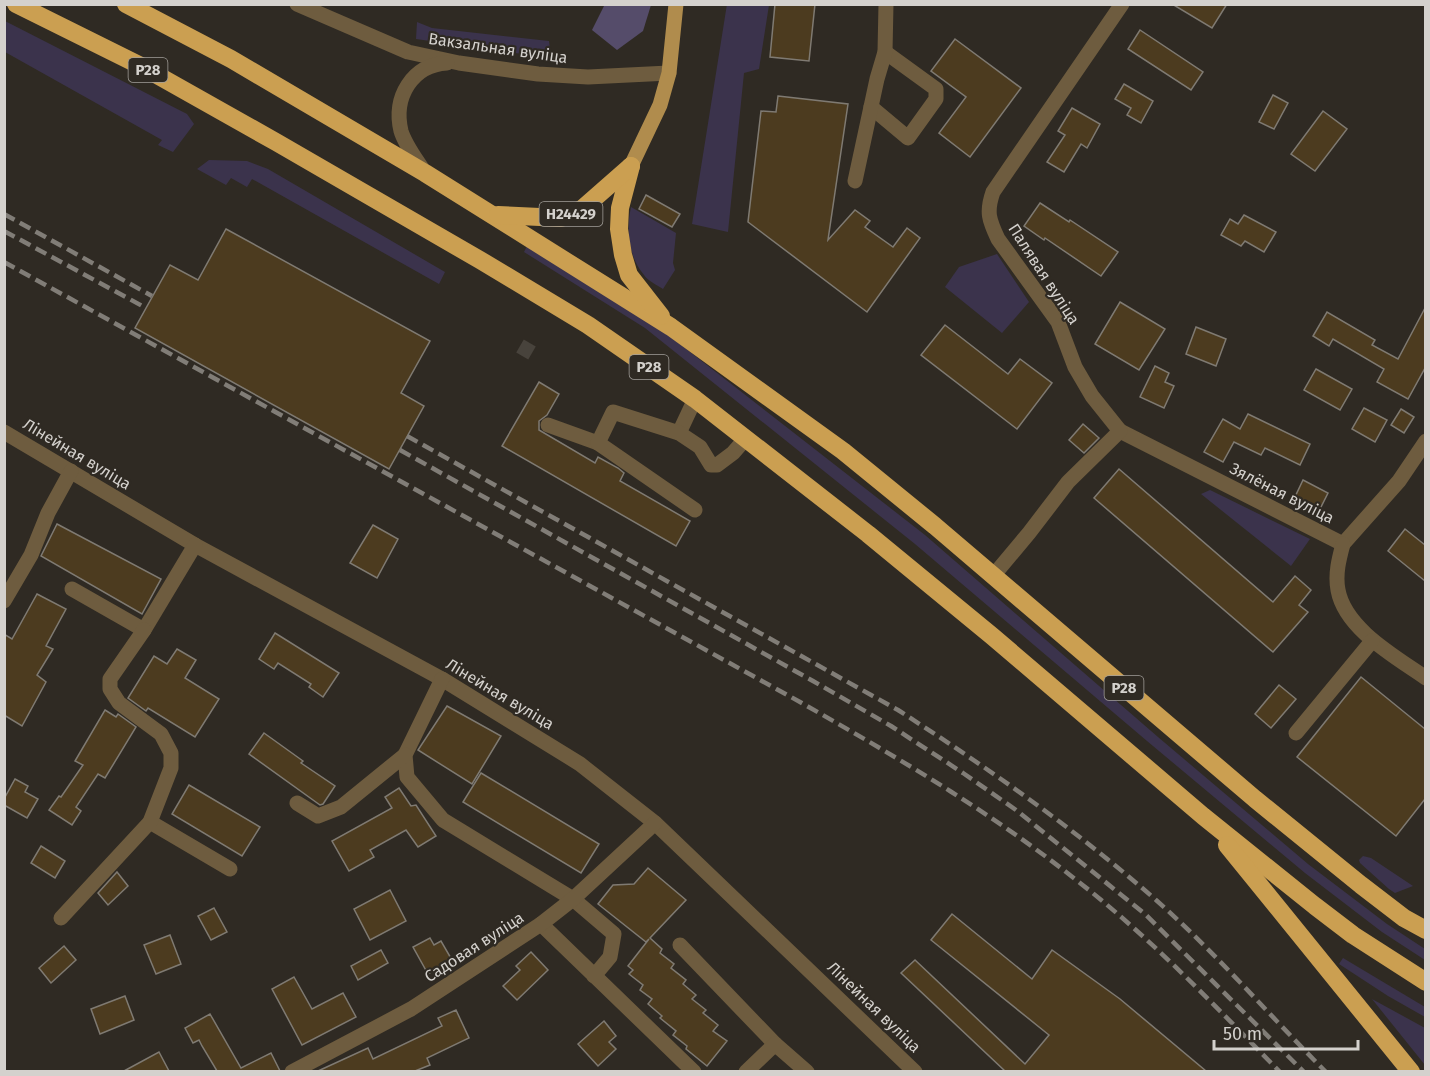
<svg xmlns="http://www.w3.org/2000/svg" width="1430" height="1076" viewBox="0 0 1430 1076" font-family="'Fira Sans',sans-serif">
<rect width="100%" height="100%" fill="#2f2a23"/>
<g fill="#3b334c">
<polygon points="727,4 769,5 759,69 744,73 728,232 692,224"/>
<polygon points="5,21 187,114 194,124 173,152 158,145 162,140 5,52"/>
<polygon points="417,22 432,28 549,41 551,58 416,39"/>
<polygon points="209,160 247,161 268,169 445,272 439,284 252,179 247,187 231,178 226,185 197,169"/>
<path d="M631,207l45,26 -3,30 2,7 -12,19c-6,-4 -15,-8 -19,-14 -16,-19 -18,-45 -13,-68z"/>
<polygon points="528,244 640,313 925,535 1158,737 1308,864 1387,924 1425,949 1425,960 1382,932 1305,873 1147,741 915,544 645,328 524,252"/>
<polygon points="997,254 1029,302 1002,333 945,287 959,267"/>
<polygon points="1210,490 1310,539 1291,566 1201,494"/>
<polygon points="1363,856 1371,858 1413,886 1395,893 1389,889 1360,863 1359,860"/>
<polygon points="1343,958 1425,1007 1425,1017 1388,996 1339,964"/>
<polygon points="1372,999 1425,1028 1425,1065"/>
</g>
<polygon fill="#554c6a" points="605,4 651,5 643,31 617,50 592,30"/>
<g fill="#4c3b1f" stroke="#7f7a72" stroke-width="1.5">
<polygon points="775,4 815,4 809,61 770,57"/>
<polygon points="1172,4 1227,4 1212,28"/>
<polygon points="1140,30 1203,72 1191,90 1128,49"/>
<polygon points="955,39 1021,88 970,157 939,133 966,97 931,71"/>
<polygon points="1124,84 1153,101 1141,123 1127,115 1131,108 1115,99"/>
<polygon points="1273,95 1288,103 1274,129 1259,122"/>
<polygon points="778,96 848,104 828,240 855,210 870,221 865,227 893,247 907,228 920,238 867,312 748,222 761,111 776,112"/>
<polygon points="1072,108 1100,124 1087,148 1081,144 1064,172 1047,162 1065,135 1058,131"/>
<polygon points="1323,111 1347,129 1315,171 1291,154"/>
<polygon points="646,195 680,214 672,227 639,209"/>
<polygon points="1040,203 1069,222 1070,220 1118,252 1101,276 1045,238 1044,240 1024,226"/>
<polygon points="1244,215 1276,232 1264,252 1245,241 1241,246 1221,235 1230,219 1238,224"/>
<polygon points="226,229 430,341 401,393 424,406 389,469 135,328 170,265 198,280"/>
<polygon points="1120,302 1165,329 1139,370 1095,344"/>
<polygon points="1425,308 1425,368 1408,399 1377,382 1384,369 1333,339 1329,346 1313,336 1327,312 1375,340 1372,345 1398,359"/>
<polygon points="945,325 1008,374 1020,359 1052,383 1017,429 921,355"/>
<polygon points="1196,327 1226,339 1216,366 1186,354"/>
<polygon points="1155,366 1169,373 1165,382 1174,386 1164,408 1140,397"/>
<polygon points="1316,369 1352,389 1340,410 1304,390"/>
<polygon points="539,382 559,394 547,415 539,421 539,430 595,463 598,457 618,468 624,473 620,481 690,521 676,546 502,446"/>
<polygon points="1364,408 1387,420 1375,442 1352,429"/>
<polygon points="1401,409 1414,417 1404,433 1391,425"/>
<polygon points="1248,414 1310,444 1300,465 1265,448 1261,455 1234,442 1223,462 1204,452 1223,419 1240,429"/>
<polygon points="1083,424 1099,438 1084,453 1069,440"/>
<polygon points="1119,469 1273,602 1295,576 1311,590 1299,605 1308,612 1273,652 1094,498"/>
<polygon points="1303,480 1328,493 1319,511 1294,499"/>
<polygon points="57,524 161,579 142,614 41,556"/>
<polygon points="373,525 398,539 377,578 350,563"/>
<polygon points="1405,529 1425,545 1425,581 1388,551"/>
<polygon points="37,594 66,609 46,646 53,649 37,675 46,682 22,726 4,715 4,634 12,639"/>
<polygon points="275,633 339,673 323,697 309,687 311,684 278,663 274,669 259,659"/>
<polygon points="177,649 196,660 185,678 219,699 195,737 148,708 146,711 128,698 154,656 167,664"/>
<polygon points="1361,677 1425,729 1425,799 1396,836 1297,757"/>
<polygon points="1279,685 1296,699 1271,728 1255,714"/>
<polygon points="447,706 501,736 472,784 418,750"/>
<polygon points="105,710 116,717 118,714 136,727 105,778 98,774 76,807 81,811 72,825 49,810 59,796 61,797 83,765 75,761"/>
<polygon points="264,733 303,761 301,763 335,786 323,804 320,805 249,754"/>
<polygon points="481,773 599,844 581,873 463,802"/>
<polygon points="15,779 28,786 25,792 38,799 27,818 4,805 4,799"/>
<polygon points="189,785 260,827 242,856 172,814"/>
<polygon points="399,788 411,806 416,805 436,836 418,847 406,830 370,850 374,857 349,871 332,841 392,808 385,797"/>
<polygon points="41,846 65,861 55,878 31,863"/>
<polygon points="648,868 686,900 650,938 662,949 660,953 674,964 671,968 686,980 683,984 696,995 692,999 706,1010 703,1013 718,1025 713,1031 727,1041 707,1066 686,1049 687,1046 673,1035 676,1031 660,1018 662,1016 648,1004 652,999 640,990 643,985 629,974 633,970 628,966 649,939 646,942 598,904 613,885 634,884"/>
<polygon points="117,872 128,886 108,905 98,893"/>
<polygon points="390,890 406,921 370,940 354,909"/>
<polygon points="214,908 227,932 211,940 198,916"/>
<polygon points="952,914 1032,979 1052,950 1120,999 1206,1071 1005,1071 901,973 915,960 1025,1064 1049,1035 931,940"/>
<polygon points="170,935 181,964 156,974 144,945"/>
<polygon points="430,938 434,945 441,941 452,960 428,974 413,947"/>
<polygon points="64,946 76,960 51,983 39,968"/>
<polygon points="381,950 388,963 358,980 351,966"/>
<polygon points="531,952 548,970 517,1000 503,986 520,970 516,966"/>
<polygon points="294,977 312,1009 343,993 356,1017 302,1045 272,989"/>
<polygon points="125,996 134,1020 100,1034 91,1009"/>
<polygon points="456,1010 469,1038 427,1058 430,1065 415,1071 318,1071 368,1048 373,1059 442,1026 438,1018"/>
<polygon points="210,1014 241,1068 271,1053 280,1071 217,1071 202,1046 199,1040 193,1043 185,1028"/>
<polygon points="604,1021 616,1036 609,1042 616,1049 598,1066 578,1044"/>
<polygon points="159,1052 169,1071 124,1071"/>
</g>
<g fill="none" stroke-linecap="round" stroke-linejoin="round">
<polyline stroke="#48433c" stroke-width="15" stroke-dasharray="15 8" stroke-linecap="butt" points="520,346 532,353"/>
<g stroke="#6e5c3f" stroke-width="15">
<polyline points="297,4 408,52 459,63 538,74 588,77 669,73"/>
<polyline points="871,107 908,138 936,99 936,89 885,52"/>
<path d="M425,173c-8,-13 -20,-28 -24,-42 -8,-34 11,-66 46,-68"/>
<polyline points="855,181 877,79 885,52 886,4"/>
<polyline points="548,425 598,443"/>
<polyline points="1120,431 1343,544 1399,481 1426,441"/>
<polyline points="4,432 195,545 442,679 580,764 655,823 915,1072"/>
<polyline points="679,433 695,399"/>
<polyline points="695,510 598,443 613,412 679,433 700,447 711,465 717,465 733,453 746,438"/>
<path d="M1343,544c-4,15 -8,30 -5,46 7,39 58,67 88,88"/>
<path d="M993,576l36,-43 39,-51 52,-51 -28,-35 -17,-29 -17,-45 -60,-83c-9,-19 -12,-27 -5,-47l129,-188"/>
<polyline points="72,589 144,630 195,545"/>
<polyline points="4,601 31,555 48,513 71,471"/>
<polyline points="442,679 405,755 407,777 443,820 573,899 614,934 610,957 594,976"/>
<polyline points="1296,733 1372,641"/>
<polyline points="297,803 318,816 341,807 405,755"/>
<polyline points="150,822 230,869"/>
<polyline points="61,918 150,822 171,768 171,753 161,734 119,703 110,689 110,679 144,630"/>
<polyline points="541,924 694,1072"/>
<polyline points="680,945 775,1044"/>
<polyline points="292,1072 411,1009 541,924 573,899 655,823"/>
<polyline points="746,1072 775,1044 807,1072"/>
</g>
<polyline stroke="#b08c4d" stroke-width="15" points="631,166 660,105 669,73 676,4"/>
<g stroke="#cb9f51" stroke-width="18">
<polyline points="16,4 141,66 276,142 480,260 588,325 695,399 868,534 992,636 1203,816 1315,906 1353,935 1426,982"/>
<polyline points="126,4 231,59 425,173 671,327 843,451 935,526 1255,799 1361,885 1404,918 1426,930"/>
<polyline points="631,166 620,208 619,229 623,255 629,275 661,316"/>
<polyline points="498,215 561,218 582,209 631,166"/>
<polyline points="1227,845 1411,1072"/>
</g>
<g stroke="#817d77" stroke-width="4.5" stroke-dasharray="12 6" stroke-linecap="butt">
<polyline points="4,214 152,296"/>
<polyline points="4,231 146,308"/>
<path d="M4,262l796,440c95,54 189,109 275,177 75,58 139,126 205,193"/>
<path d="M407,436l491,274c90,58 177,119 258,190 60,53 113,115 170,172"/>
<polyline points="400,450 813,681 891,726 963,773 1016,810 1145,914 1304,1072"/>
</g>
</g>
<g text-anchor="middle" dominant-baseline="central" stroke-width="4.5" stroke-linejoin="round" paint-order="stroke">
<g fill="#2f2a23" stroke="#a29f9a" stroke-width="1.5">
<rect x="128.5" y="58" width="39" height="24" rx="4.5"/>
<rect x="539.5" y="202" width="63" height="24" rx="4.5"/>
<rect x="629.5" y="355" width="39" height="24" rx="4.5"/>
<rect x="1104.5" y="676" width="39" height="24" rx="4.5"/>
</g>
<g font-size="15" font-weight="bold" fill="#d4d1cd">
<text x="148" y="70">Р28</text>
<text x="571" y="214">Н24429</text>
<text x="649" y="367">Р28</text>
<text x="1124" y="688">Р28</text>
</g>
<g font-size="16" fill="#d4d1cd" stroke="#2f2a23">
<text transform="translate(498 48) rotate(8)">Вакзальная вуліца</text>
<text transform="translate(1044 274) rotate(57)">Палявая вуліца</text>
<text transform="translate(77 454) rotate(31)">Лінейная вуліца</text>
<text transform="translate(1282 493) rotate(27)">Зялёная вуліца</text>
<text transform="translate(500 694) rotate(31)">Лінейная вуліца</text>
<text transform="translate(474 947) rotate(-33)">Садовая вуліца</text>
<text transform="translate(874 1007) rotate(44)">Лінейная вуліца</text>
</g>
</g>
<rect width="1430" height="1076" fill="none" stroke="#d4d1cd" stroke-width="12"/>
<path d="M1214 1040v9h144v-9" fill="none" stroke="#d4d1cd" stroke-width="3"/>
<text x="1223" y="1040" font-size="18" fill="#d4d1cd" stroke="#2f2a23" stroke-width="4.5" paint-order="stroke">50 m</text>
</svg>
